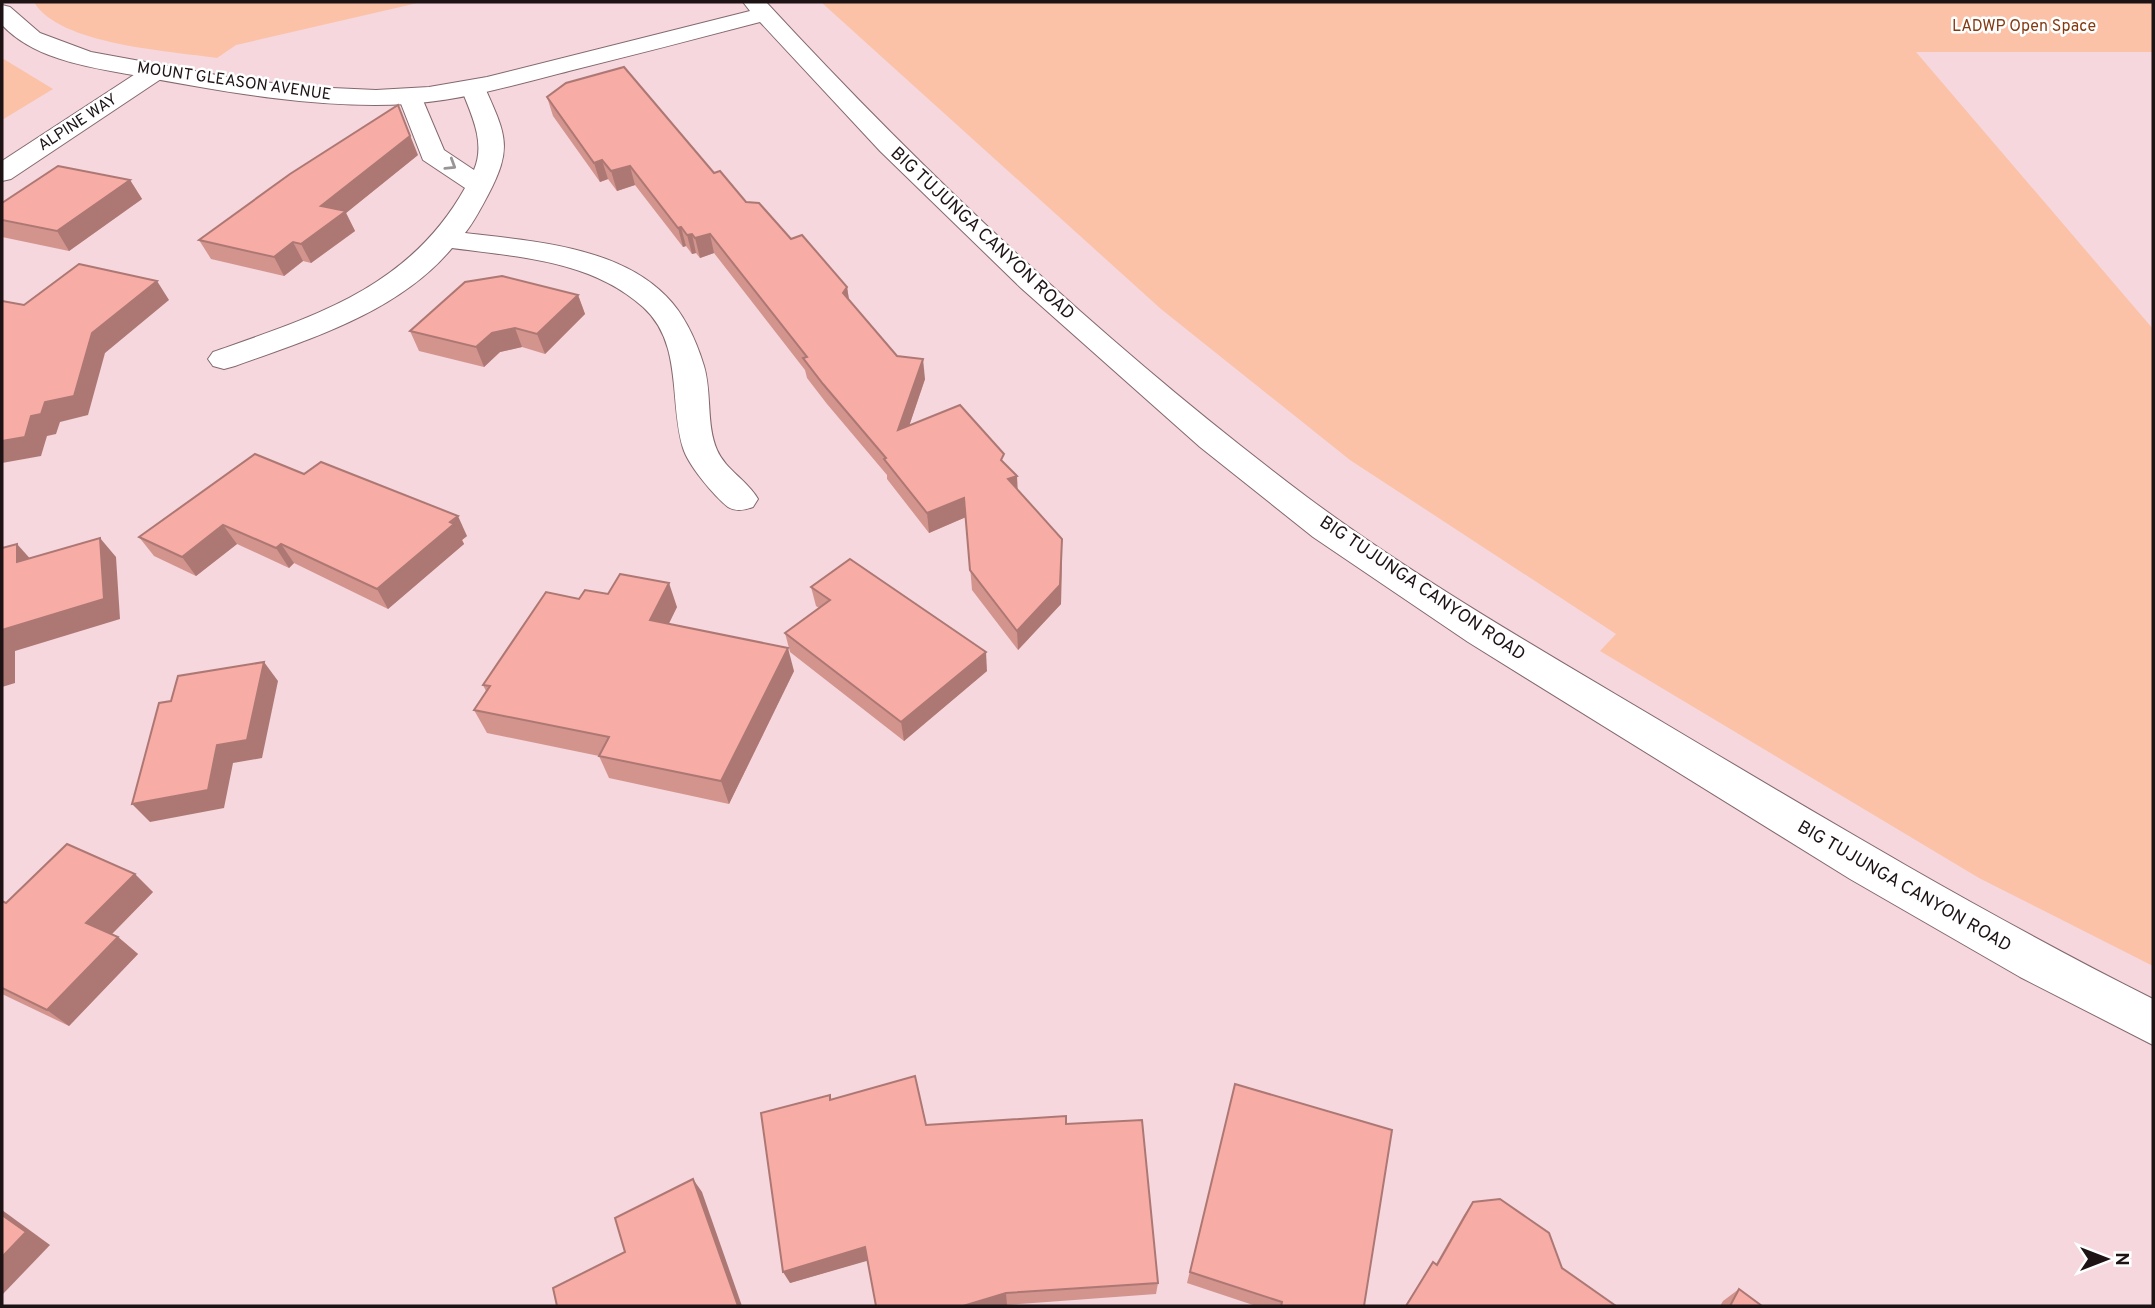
<svg xmlns="http://www.w3.org/2000/svg" width="2155" height="1308" viewBox="0 0 2155 1308" font-family="Overpass,sans-serif">
<rect width="100%" height="100%" fill="#f5d7dd"/>
<g fill="#fbc2a7">
<path d="M34,2h388l-186,43 -19,13c-46,-7 -158,-13 -183,-56z"/>
<polygon points="821,2 2153,2 2153,52 1916,52 2153,329 2153,966 1979,878 1600,651 1616,634 1350,460 1161,309"/>
<polygon points="2,58 53,89 2,120"/>
</g>
<g fill="none" stroke-linecap="round" stroke-linejoin="round">
<g stroke="#83686e" stroke-width="2">
<g id="street">
<polygon points="155,65 164,67 167,72 164,77 11,179 2,181 2,161 146,67"/>
<path d="M473,81l9,2 3,5c21,47 28,60 3,107 -7,13 -14,27 -23,38 66,8 152,13 201,63 19,19 30,44 38,70 8,27 2,58 13,84 8,19 31,31 41,49l-5,8c-8,3 -17,5 -25,0 -14,-11 -40,-42 -45,-59 -14,-47 0,-105 -40,-141 -52,-47 -125,-50 -191,-59 -53,64 -142,91 -217,118l-11,3 -11,-3 -5,-7 5,-7c102,-36 196,-64 252,-164l-42,-28 -25,-64 3,-5 9,-2 9,2 25,59 30,20c12,-28 -3,-56 -13,-82l3,-5z"/>
</g>
</g>
<g stroke="#83686e" stroke-width="2">
<path id="secondary" d="M743,2h23c165,179 346,348 541,495 113,84 236,154 357,226 161,96 322,192 489,276v46l-133,-68 -170,-98 -382,-237 -155,-105 -113,-90 -179,-159 -141,-137 -120,-129c-64,17 -127,33 -191,49 -53,14 -106,29 -161,33 -89,5 -176,-11 -264,-27 -48,-9 -107,-15 -142,-52v-20l8,2 30,26 51,19 153,28 66,7 66,3 53,-3 58,-10 263,-66z"/>
</g>
<use href="#street" fill="#fff" fill-rule="evenodd"/>
<use href="#secondary" fill="#fff" fill-rule="evenodd"/>
</g>
<g fill="#d4948e">
<polygon points="547,97 714,173 746,202 847,287 849,300 897,356 925,379 909,426 1004,463 1017,489 1062,559 1061,604 1018,650 972,590 966,517 929,533 887,479 887,475 827,404 807,378 805,370 714,253 700,258 696,253 692,254 686,246 683,247 635,185 617,191 608,179 600,182 553,116"/>
<polygon points="418,155 346,213 355,231 311,263 303,261 284,276 211,259 199,240"/>
<polygon points="130,180 142,199 69,251 2,237 2,203"/>
<polygon points="578,295 585,314 545,354 522,347 500,352 484,367 419,351 410,331"/>
<polygon points="304,474 467,536 462,540 464,544 388,609 294,563 289,568 237,544 196,576 154,556 139,537"/>
<polygon points="811,587 987,671 904,741 790,652 785,633 819,608 816,606"/>
<polygon points="579,599 677,607 668,624 794,671 729,804 609,778 599,756 487,733 474,710 486,691 483,685"/>
<polygon points="153,892 112,934 118,937 138,954 69,1026 2,994 2,901 6,903"/>
<polygon points="1235,1084 1364,1306 1256,1306 1187,1283"/>
<polygon points="831,1099 926,1125 1066,1124 1158,1283 1156,1294 1007,1305 1002,1306 876,1306 868,1260 790,1283"/>
<polygon points="1473,1202 1562,1268 1616,1306 1405,1306 1433,1262 1436,1264 1464,1215"/>
<polygon points="1739,1289 1762,1306 1720,1306 1723,1301"/>
</g>
<g fill="#ad7874">
<polygon points="398,105 418,155 346,213 355,231 311,263 301,244 321,206"/>
<polygon points="602,160 608,179 600,182 594,163"/>
<polygon points="630,166 635,185 617,191 611,171"/>
<polygon points="130,180 142,199 69,251 57,231"/>
<polygon points="681,227 686,246 683,247 678,228"/>
<polygon points="692,234 696,253 692,254 687,235"/>
<polygon points="710,234 714,253 700,258 695,238"/>
<polygon points="293,242 303,261 284,276 274,257"/>
<polygon points="157,281 169,300 105,353 88,415 60,422 56,434 47,436 41,456 2,463 2,441 31,416 92,333"/>
<polygon points="847,287 850,306 843,293"/>
<polygon points="578,295 585,314 545,354 537,334"/>
<polygon points="515,328 522,347 500,352 484,367 476,347 492,333"/>
<polygon points="923,359 925,379 901,450 898,430"/>
<polygon points="1017,476 1018,496 1008,479"/>
<polygon points="964,498 966,517 929,533 927,513"/>
<polygon points="458,516 467,536 462,540 464,544 388,609 377,589"/>
<polygon points="223,525 237,544 196,576 182,557"/>
<polygon points="100,538 116,557 120,619 15,651 15,683 2,687 2,630"/>
<polygon points="1062,539 1061,604 1018,650 1017,631"/>
<polygon points="17,544 34,563 17,562"/>
<polygon points="281,544 294,563 289,568 276,548"/>
<polygon points="669,583 677,607 659,644 650,620"/>
<polygon points="788,648 794,671 729,804 721,781"/>
<polygon points="986,652 987,671 904,741 901,722"/>
<polygon points="264,662 278,681 262,758 233,763 224,808 150,822 132,804 217,745"/>
<polygon points="135,874 153,892 106,940 86,923"/>
<polygon points="118,937 138,954 69,1026 47,1010"/>
<polygon points="693,1179 702,1192 742,1306 738,1306"/>
<polygon points="2,1210 50,1245 2,1295"/>
<polygon points="865,1247 870,1260 790,1283 783,1272"/>
<polygon points="1006,1293 1007,1305 1002,1306 963,1306"/>
</g>
<g fill="#f7aca5" stroke="#ad7874" stroke-width="2">
<polygon points="624,67 714,173 720,171 746,202 759,203 791,239 802,235 847,287 843,293 897,356 923,359 898,430 960,405 1004,454 1001,460 1017,476 1008,479 1062,539 1060,585 1017,631 970,570 964,498 927,513 884,459 886,458 823,384 803,358 807,357 710,234 695,238 692,234 687,235 681,227 678,228 630,166 611,171 602,160 594,163 547,97 566,83"/>
<polygon points="398,105 410,136 321,206 346,211 301,244 293,242 274,257 199,240 290,174"/>
<polygon points="58,166 130,180 57,231 2,220 2,203"/>
<polygon points="79,264 157,281 92,333 74,396 45,402 41,414 31,416 25,437 2,441 2,301 24,305"/>
<polygon points="502,276 578,295 537,334 515,328 492,333 476,347 410,331 465,282"/>
<polygon points="255,454 304,474 321,462 458,516 450,522 454,524 377,589 281,544 276,548 223,525 182,557 139,537"/>
<polygon points="100,538 104,599 2,630 2,548 17,544 17,562"/>
<polygon points="850,559 986,652 901,722 785,633 830,600 811,587"/>
<polygon points="620,574 669,583 650,620 788,648 721,781 599,756 609,737 474,710 490,686 483,685 546,592 579,599 585,590 608,594"/>
<polygon points="264,662 247,740 217,745 208,790 132,804 159,703 171,701 178,676"/>
<polygon points="67,844 135,874 86,923 118,937 47,1010 2,988 2,901 6,903"/>
<polygon points="915,1076 926,1125 1066,1116 1066,1124 1142,1120 1158,1283 1006,1293 963,1306 876,1306 865,1247 783,1272 761,1113 830,1095 830,1100"/>
<polygon points="1235,1084 1392,1130 1364,1306 1281,1306 1282,1302 1190,1272"/>
<polygon points="693,1179 738,1306 557,1306 553,1288 625,1252 615,1218"/>
<polygon points="1500,1199 1549,1233 1562,1268 1616,1306 1406,1306 1433,1262 1437,1265 1473,1202"/>
<polygon points="2,1215 26,1232 2,1257"/>
<polygon points="1739,1289 1762,1306 1730,1306"/>
</g>
<defs><path id="oneway-chevron" d="M-2-3.5L2.5 0L-2 3.5" fill="none" stroke-width="1.6" stroke-linecap="round" stroke-linejoin="round" transform="scale(1.75)"/></defs>
<use stroke="#999596" href="#oneway-chevron" transform="translate(451 165) rotate(32)"/>
<g text-anchor="middle" dominant-baseline="central" stroke-width="5" stroke-linejoin="round" paint-order="stroke">
<g font-size="16" fill="#843a10" stroke="#fff">
<text x="2024" y="27">LADWP Open Space</text>
</g>
<g font-size="16" fill="#1d1315" stroke="#fff">
<text transform="translate(234 82) rotate(8)">MOUNT GLEASON AVENUE</text>
<text transform="translate(78 123) rotate(-33)">ALPINE WAY</text>
</g>
<g font-size="18" fill="#1d1315" stroke="#fff">
<text transform="translate(982 234) rotate(43)">BIG TUJUNGA CANYON ROAD</text>
<text transform="translate(1422 589) rotate(34)">BIG TUJUNGA CANYON ROAD</text>
<text transform="translate(1904 887) rotate(30)">BIG TUJUNGA CANYON ROAD</text>
</g>
</g>
<rect width="2155" height="1308" fill="none" stroke="#1d1315" stroke-width="7"/>
<g transform="translate(2106 1259) rotate(90)" stroke="#ffffff" stroke-width="5" paint-order="stroke">
<path d="M0-5L12 26L0 18L-12 26Z" fill="#1d1315"/>
<text y="-10" font-size="19" font-weight="bold" text-anchor="middle" fill="#1d1315">N</text>
</g>
</svg>
